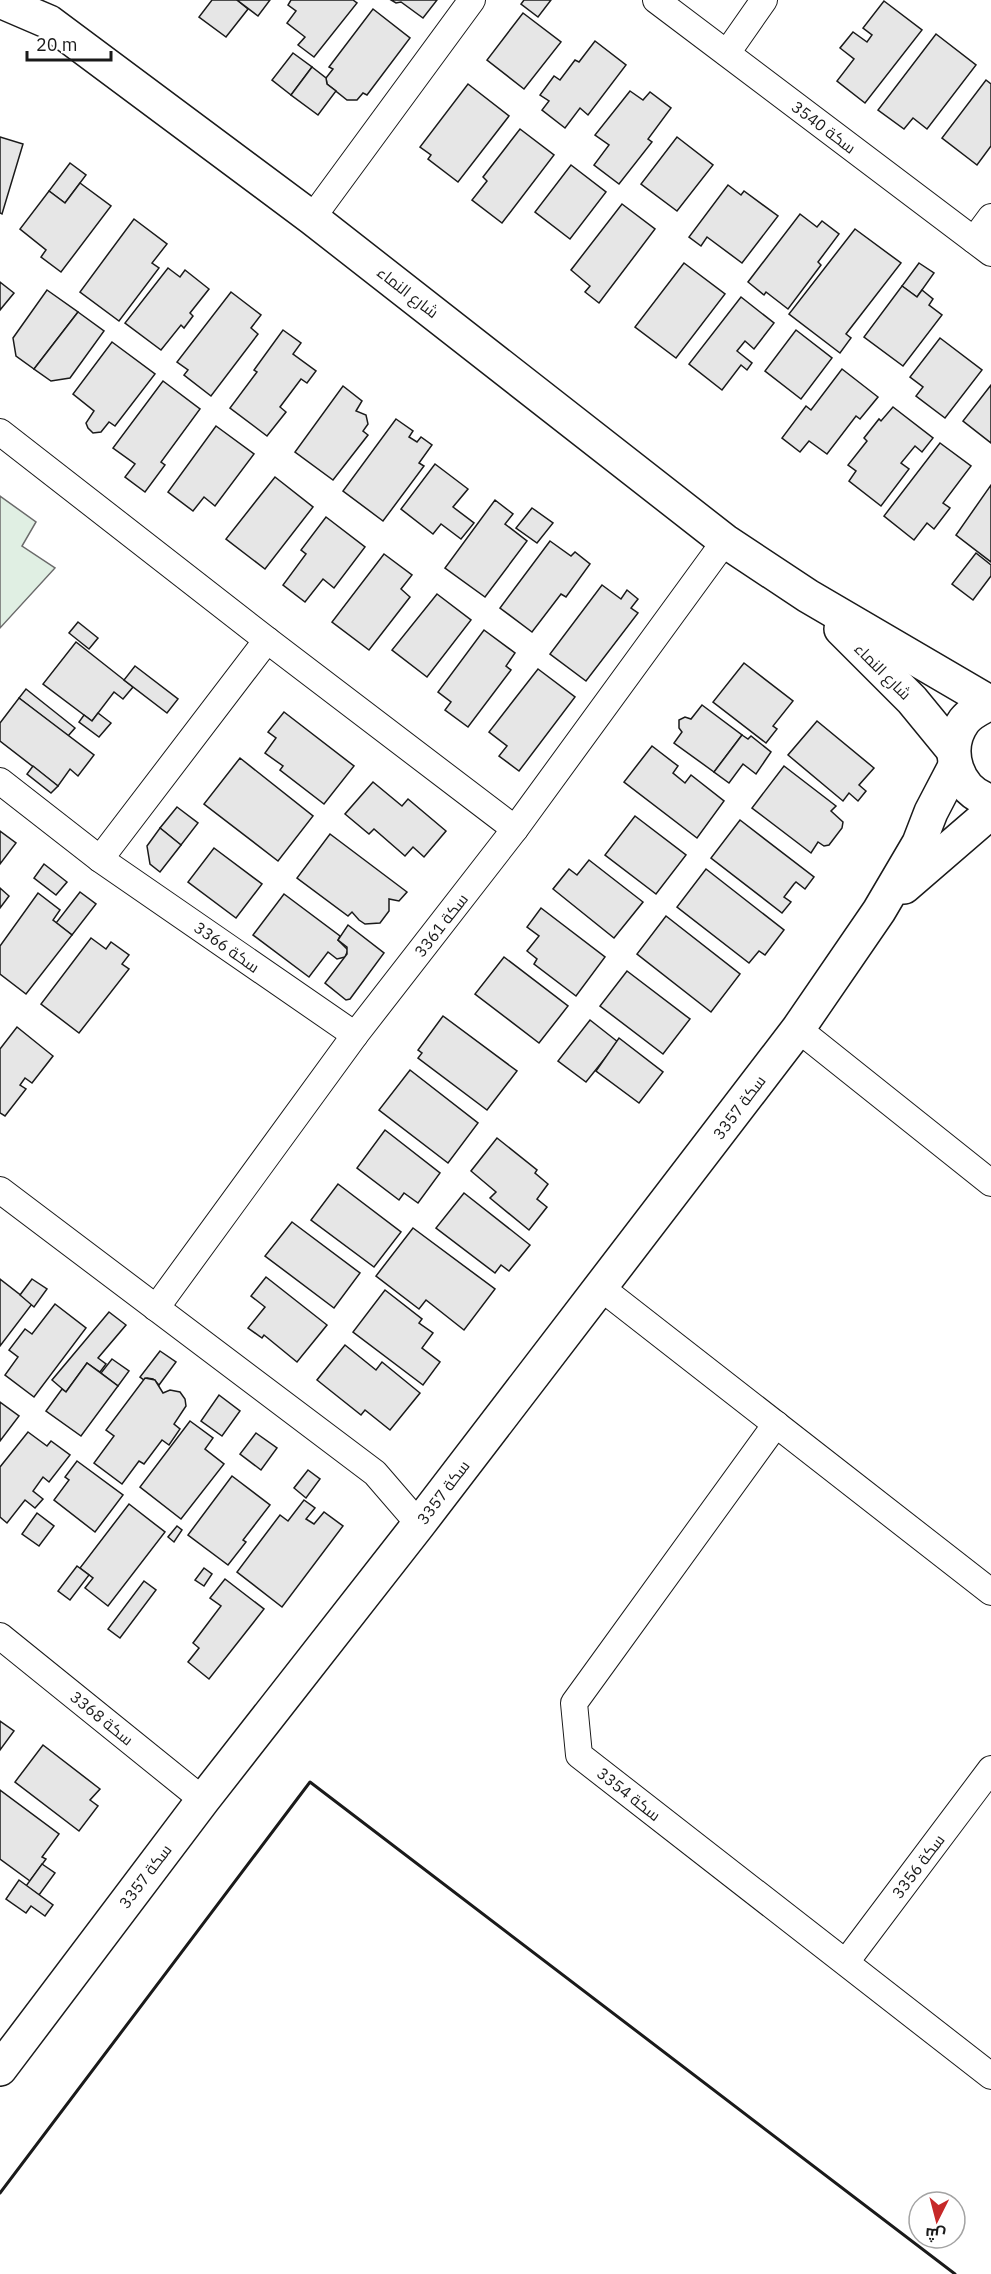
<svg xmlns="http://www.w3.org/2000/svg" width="991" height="2274" viewBox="0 0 991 2274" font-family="'IBM Plex Sans',Cairo,sans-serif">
<rect width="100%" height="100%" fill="#fff"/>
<polygon fill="#e0efe3" stroke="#6a6a6a" stroke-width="1.5" points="0,496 36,522 22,546 55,568 0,628"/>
<g fill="#e6e6e6" stroke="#1a1a1a" stroke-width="1.5">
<polygon points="212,0 237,0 248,9 226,37 199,17"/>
<polygon points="237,0 270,0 258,16"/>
<polygon points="291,0 353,0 357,3 314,57 298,45 305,37 287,23 296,11 288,5"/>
<polygon points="391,0 437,0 423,18 401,2 396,3"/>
<polygon points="524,0 551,0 538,17 521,4"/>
<polygon points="884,1 922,30 865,103 837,81 854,59 840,48 853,32 867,42 872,35 863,28"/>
<polygon points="373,9 410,38 367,95 363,93 357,100 347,100 327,84 326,78 333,69 329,67"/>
<polygon points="523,13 561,42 524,89 487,60"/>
<polygon points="936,34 976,65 927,129 913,118 904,129 878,110"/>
<polygon points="595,41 626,65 588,115 580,108 565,128 542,110 549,101 540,95 554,76 560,80 575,60 579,62"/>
<polygon points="293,53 312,67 291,95 272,80"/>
<polygon points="312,67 326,78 327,84 336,91 318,115 291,95"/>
<polygon points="986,80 991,84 991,146 977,165 942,138"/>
<polygon points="468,84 509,116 458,182 428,159 431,155 420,147"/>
<polygon points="630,91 643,100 650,92 671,108 648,139 652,142 619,184 594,165 609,145 595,135"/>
<polygon points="520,129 554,155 502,223 472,200 487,181 483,177"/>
<polygon points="0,137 23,144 2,214 0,213"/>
<polygon points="677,137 713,165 677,211 641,184"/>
<polygon points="70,163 86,175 65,203 49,191"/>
<polygon points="571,165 606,192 570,239 535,212"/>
<polygon points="80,183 111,206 61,272 41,257 46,250 20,229 49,191 65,203"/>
<polygon points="728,185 741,195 744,191 778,216 742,263 707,237 701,246 689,237"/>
<polygon points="622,204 655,229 599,303 585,292 590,286 571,270"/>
<polygon points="800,214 817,227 822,221 839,234 818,262 821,265 788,309 766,292 764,295 748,282"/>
<polygon points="134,219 167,244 152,263 159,268 119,321 80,292"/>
<polygon points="855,229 901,263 846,334 851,338 840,353 789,314"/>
<polygon points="684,263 725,294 676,358 635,327"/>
<polygon points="919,263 934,273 917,297 902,286"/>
<polygon points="168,268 180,277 185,270 209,289 190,313 193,316 184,328 181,325 161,350 125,323"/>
<polygon points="0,282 14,293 0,310"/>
<polygon points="902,286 917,297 922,290 933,299 929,305 942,315 903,366 864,337"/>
<polygon points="47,290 78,312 34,369 16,356 13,338"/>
<polygon points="231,292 261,315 251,328 258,334 211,396 184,375 188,370 177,362"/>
<polygon points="741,297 774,323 754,349 745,341 737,351 752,363 747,370 741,365 722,390 689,364"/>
<polygon points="78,312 104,331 70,378 51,381 34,369"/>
<polygon points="283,330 301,343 293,354 316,371 307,383 301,379 280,407 286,412 267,436 230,408 257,372 254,370"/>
<polygon points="796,330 832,358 801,399 765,371"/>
<polygon points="940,338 982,370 945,418 916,396 923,387 910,377"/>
<polygon points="112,342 155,374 115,426 109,422 101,432 93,433 88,428 86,423 94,411 73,394"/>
<polygon points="842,369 878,397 860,419 856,416 827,454 809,441 800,452 782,438 806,406 811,410"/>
<polygon points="163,381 200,409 161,462 165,465 145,492 125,477 135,464 113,448"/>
<polygon points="991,385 991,443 963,421"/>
<polygon points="343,386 362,401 356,411 366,415 368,424 363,431 368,435 333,480 295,452"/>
<polygon points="893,407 933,438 922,452 915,446 901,463 909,469 881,506 849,481 856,471 848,465 867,441 864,438 879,419 881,421"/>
<polygon points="396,419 413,431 409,437 417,442 421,437 432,445 419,463 424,466 383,521 343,491"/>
<polygon points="216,426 254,454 215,506 204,497 193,511 168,492"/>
<polygon points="940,443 971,466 943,503 950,508 934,529 927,523 914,540 884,516"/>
<polygon points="435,464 468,489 453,507 474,523 461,539 441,524 433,534 401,509"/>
<polygon points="275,477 313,507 265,569 226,539"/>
<polygon points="991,485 991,562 956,535"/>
<polygon points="495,500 513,514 505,524 527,541 485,597 445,568"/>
<polygon points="532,508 553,523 537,543 516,528"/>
<polygon points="326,517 365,547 334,588 323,579 305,602 283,585 306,554 301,550"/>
<polygon points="550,541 571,556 575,552 590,564 566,597 561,594 532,632 500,608"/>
<polygon points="976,553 991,565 991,576 973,600 952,584"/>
<polygon points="384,554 412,575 401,589 410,597 369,650 332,622"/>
<polygon points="602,585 621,599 627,590 638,599 631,608 638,613 586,681 550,654"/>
<polygon points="437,594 471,620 427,677 392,650"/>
<polygon points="78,622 98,638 89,649 69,633"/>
<polygon points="484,630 515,653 506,666 511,670 468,727 445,710 451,702 438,692"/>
<polygon points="76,642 133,687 123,699 114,692 92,721 43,684"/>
<polygon points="744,663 793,701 773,726 777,729 766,743 713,702"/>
<polygon points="135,666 178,699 167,713 124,680"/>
<polygon points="538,669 575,697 519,771 499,756 507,746 489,732"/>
<polygon points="26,689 75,728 68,736 19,698"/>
<polygon points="19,698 94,755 78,776 70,769 58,786 0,741 0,723"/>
<polygon points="702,705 742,735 714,772 674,743 682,732 679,728 679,720 685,717 691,719"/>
<polygon points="284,712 354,766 324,804 280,770 283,766 265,753 276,738 268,732"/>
<polygon points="98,713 111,723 99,737 79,722 84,715 92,721"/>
<polygon points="817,721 874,768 859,785 866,791 858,801 849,793 843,801 788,755"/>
<polygon points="742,735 748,739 751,736 771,752 756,774 743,764 729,783 714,772"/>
<polygon points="652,746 678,766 673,773 685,783 691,775 724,801 697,838 624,782"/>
<polygon points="240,758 313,816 278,861 204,804"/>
<polygon points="33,766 58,786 51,793 27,774"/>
<polygon points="784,766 836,806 831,811 843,822 842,828 829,845 824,846 818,842 811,853 752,808"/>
<polygon points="373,782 402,806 408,799 446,831 424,857 413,847 405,856 374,829 369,834 345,814"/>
<polygon points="177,807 198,823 181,845 160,828"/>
<polygon points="635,816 686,855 656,894 605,855"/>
<polygon points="740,820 814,877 805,889 796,882 794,884 784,897 791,902 782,913 711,858"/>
<polygon points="160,828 181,845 160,872 150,864 147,846"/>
<polygon points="0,831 16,843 0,864"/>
<polygon points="330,834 407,892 399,901 389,899 389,911 380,923 365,924 359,920 352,912 348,916 297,878"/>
<polygon points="214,848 262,884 236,918 188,882"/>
<polygon points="589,860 643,902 614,938 553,889 569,869 577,875"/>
<polygon points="44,864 67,882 56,895 34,878"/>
<polygon points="706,869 784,930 765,955 759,951 749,963 677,907"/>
<polygon points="0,888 9,896 0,908"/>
<polygon points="80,892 96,904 72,935 56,923"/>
<polygon points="38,893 60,910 53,920 72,935 26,994 0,974 0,946"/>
<polygon points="284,894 340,936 338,940 348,950 345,957 337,959 328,952 309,977 253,935"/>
<polygon points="541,908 605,957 576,996 534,964 537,959 527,951 539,936 527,927"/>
<polygon points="666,916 740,974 711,1012 637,954"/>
<polygon points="348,925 384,953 350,999 346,1000 325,983 347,954 347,947 338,940"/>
<polygon points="91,938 106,949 111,942 129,955 122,964 129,969 79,1033 41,1004"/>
<polygon points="504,957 568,1006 539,1043 475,994"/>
<polygon points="627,971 690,1019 663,1054 600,1006"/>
<polygon points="443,1016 517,1071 487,1110 418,1058 422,1053 418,1050"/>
<polygon points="590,1020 618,1042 586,1082 558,1061"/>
<polygon points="17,1027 53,1056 32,1083 25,1078 20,1085 26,1089 5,1116 0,1113 0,1049"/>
<polygon points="619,1038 663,1072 639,1103 596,1071"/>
<polygon points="410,1070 478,1123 448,1163 379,1110"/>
<polygon points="385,1130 440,1173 418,1203 404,1193 399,1200 357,1168"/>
<polygon points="497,1138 537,1170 535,1173 548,1184 537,1199 547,1207 529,1230 490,1198 496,1192 471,1171"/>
<polygon points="338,1184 401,1232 374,1267 311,1220"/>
<polygon points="464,1193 530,1245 509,1271 501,1265 495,1273 436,1228"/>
<polygon points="292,1222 360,1273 334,1308 265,1256"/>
<polygon points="413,1228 495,1289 464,1330 426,1300 419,1309 376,1276"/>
<polygon points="266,1277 327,1325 297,1362 264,1335 262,1338 248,1328 265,1307 251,1296"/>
<polygon points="0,1279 32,1304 0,1346"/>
<polygon points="32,1279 47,1289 34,1307 20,1295"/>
<polygon points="385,1290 422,1319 419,1323 433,1333 422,1348 440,1362 423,1385 353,1332"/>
<polygon points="55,1304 86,1328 34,1397 5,1375 18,1357 9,1350 25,1329 32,1334"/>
<polygon points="109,1312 126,1325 98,1358 106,1364 100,1372 87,1363 66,1392 52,1380"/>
<polygon points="345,1345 376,1370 382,1362 420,1393 390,1430 365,1410 361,1415 317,1380"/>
<polygon points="160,1351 176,1362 159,1385 153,1379 147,1378 144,1380 140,1377"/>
<polygon points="112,1359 129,1371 118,1386 101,1373"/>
<polygon points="87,1363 118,1386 81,1436 46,1411 62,1389 66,1392"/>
<polygon points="145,1378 155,1380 163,1393 170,1390 180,1392 185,1399 186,1406 174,1424 180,1429 169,1445 162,1440 144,1464 139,1461 122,1484 94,1463 114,1436 106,1430"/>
<polygon points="219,1395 240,1411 222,1436 201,1421"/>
<polygon points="0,1402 19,1416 0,1441"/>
<polygon points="190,1421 213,1438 205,1449 224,1464 181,1519 140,1487"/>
<polygon points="28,1432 47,1446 51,1441 70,1455 49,1482 43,1477 33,1491 43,1499 35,1508 25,1500 7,1523 0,1517 0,1467"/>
<polygon points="256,1433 277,1448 261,1470 240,1454"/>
<polygon points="77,1461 123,1495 95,1532 54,1500 69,1480 65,1477"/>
<polygon points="308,1470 320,1479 306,1498 294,1488"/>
<polygon points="232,1476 270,1505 243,1540 246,1542 228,1565 188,1535"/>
<polygon points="304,1500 315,1508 306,1519 314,1524 324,1512 343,1526 282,1607 237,1572 280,1515 288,1521"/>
<polygon points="129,1504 165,1532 108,1606 85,1588 93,1578 80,1568"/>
<polygon points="37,1513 54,1526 39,1546 22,1534"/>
<polygon points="177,1526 182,1530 174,1542 168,1537"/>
<polygon points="77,1566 89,1575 70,1600 58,1591"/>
<polygon points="204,1568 212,1574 204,1586 195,1580"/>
<polygon points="225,1579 264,1609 209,1679 188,1662 199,1648 193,1643 221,1606 210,1598"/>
<polygon points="144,1581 156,1590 120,1638 108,1629"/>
<polygon points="0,1721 14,1731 0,1750"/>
<polygon points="43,1745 100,1789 90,1800 98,1806 79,1831 15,1782"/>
<polygon points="0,1790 59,1834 42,1857 46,1859 30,1881 0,1859"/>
<polygon points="42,1864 55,1873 39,1895 26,1886"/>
<polygon points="19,1880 53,1905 45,1916 31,1906 26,1913 6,1899"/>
</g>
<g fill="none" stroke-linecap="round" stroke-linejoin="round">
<g stroke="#1a1a1a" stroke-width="28">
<g id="street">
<polyline points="656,0 991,253"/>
<polyline points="727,53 764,0"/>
<polyline points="312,218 472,0"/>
<polyline points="974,240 991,217"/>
<polyline points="0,432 267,640 515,829"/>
<polyline points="0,781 100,859 355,1035"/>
<polyline points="100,859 267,640"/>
<polyline points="798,1029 991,1183"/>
<polyline points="0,1190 375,1473 419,1524"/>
<polyline points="600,1287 991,1592"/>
<polyline points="156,1308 355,1035 515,829 725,541"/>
<polyline points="776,1424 574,1703 579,1755 991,2076"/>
<polyline points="0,1636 203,1800"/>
<polyline points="846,1962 991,1769"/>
</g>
</g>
<g stroke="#1a1a1a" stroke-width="36">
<g id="secondary">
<polyline points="0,1 49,22 312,218 725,541 808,596 991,703"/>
<polyline points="841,629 912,700 953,750"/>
<path d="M991,703c-10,5 -20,9 -27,18 -21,29 -7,71 27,80"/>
<polyline points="904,887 991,812"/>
<polyline points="0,2069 203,1800 419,1524 798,1029 879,911 919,843 931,812 955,766"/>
</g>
</g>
<use href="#street" stroke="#fff" stroke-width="26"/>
<use href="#secondary" stroke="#fff" stroke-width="33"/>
<polyline stroke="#1a1a1a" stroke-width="3" points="0,2193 310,1782 955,2274"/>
</g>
<g text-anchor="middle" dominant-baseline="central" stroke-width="4.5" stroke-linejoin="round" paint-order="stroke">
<g font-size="16" fill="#1a1a1a" stroke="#fff">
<text transform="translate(824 127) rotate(37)">سكة 3540</text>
<text transform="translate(408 292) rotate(38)">شارع النماء</text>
<text transform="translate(883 671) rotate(45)">شارع النماء</text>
<text transform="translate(441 925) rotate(-52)">سكة 3361</text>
<text transform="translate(227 947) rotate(35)">سكة 3366</text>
<text transform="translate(739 1107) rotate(-53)">سكة 3357</text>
<text transform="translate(443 1492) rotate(-53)">سكة 3357</text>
<text transform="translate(102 1718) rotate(39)">سكة 3368</text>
<text transform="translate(629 1794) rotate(38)">سكة 3354</text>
<text transform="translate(918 1866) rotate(-53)">سكة 3356</text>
<text transform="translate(145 1876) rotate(-53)">سكة 3357</text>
</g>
</g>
<g transform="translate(937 2220) rotate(186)"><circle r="28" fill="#ffffff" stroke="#a3a3a3" stroke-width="1.5"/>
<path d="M0-4.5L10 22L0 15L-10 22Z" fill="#c62828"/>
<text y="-9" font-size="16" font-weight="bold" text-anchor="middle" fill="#1a1a1a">ش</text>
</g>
<path d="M27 51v9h84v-9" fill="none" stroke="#1a1a1a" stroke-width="3"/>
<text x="36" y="51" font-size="18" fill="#1a1a1a" stroke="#ffffff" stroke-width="4.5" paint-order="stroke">20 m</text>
</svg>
